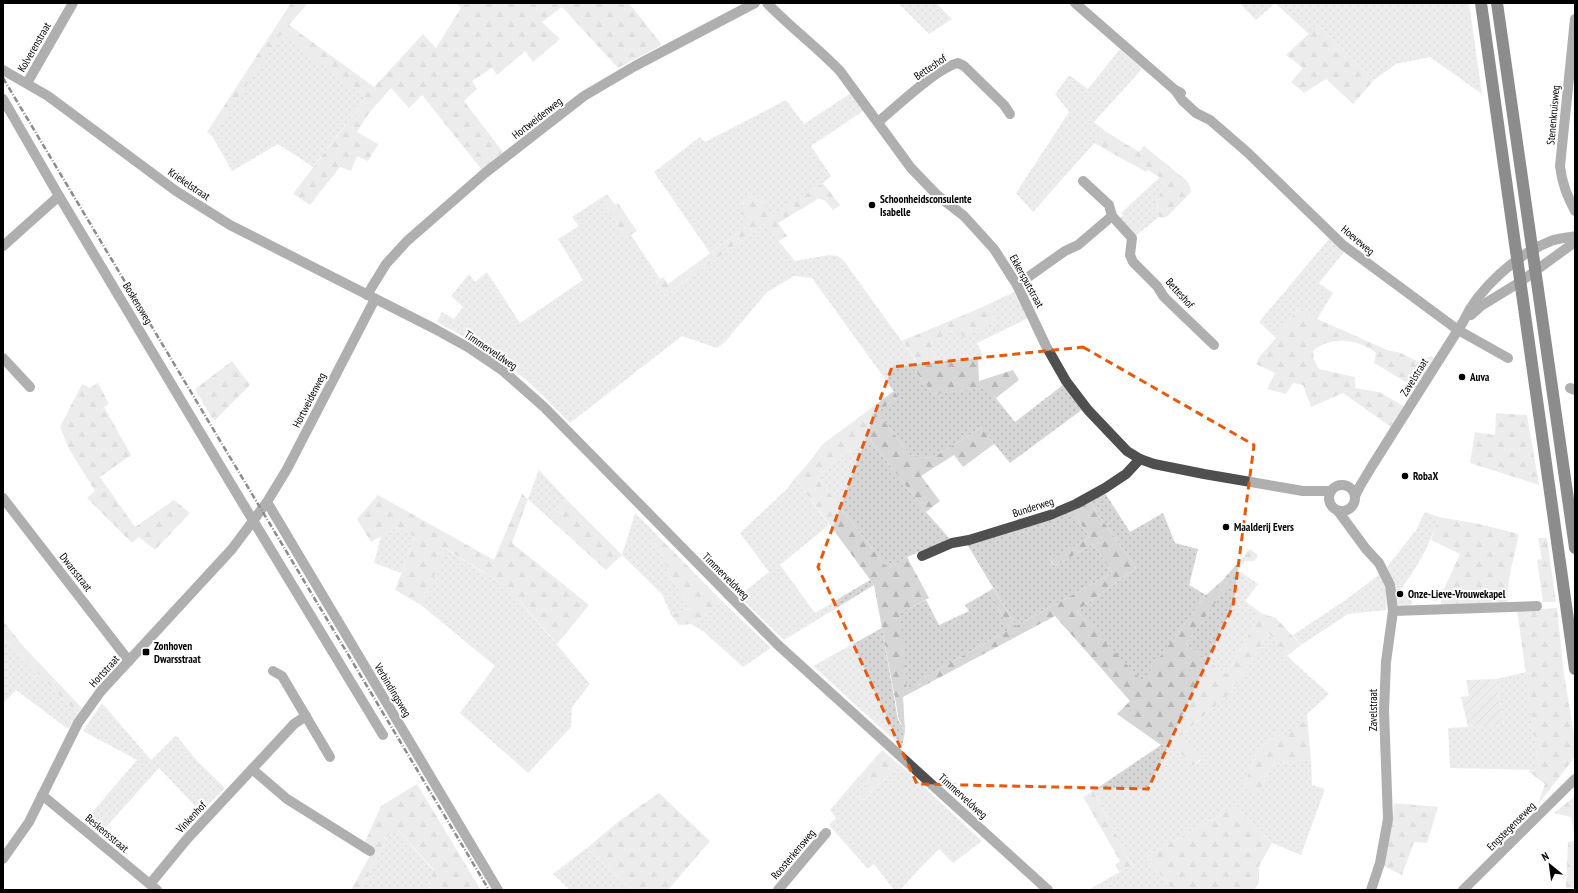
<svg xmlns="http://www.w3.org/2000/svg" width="1578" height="893" viewBox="0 0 1578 893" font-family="'PT Sans Narrow',sans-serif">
<defs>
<pattern id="grass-dots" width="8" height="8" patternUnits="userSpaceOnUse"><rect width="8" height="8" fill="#d6d6d6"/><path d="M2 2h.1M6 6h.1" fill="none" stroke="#b6b6b6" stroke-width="1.8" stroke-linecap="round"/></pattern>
<pattern id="forest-firs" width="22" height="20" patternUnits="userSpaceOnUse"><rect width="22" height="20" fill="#d6d6d6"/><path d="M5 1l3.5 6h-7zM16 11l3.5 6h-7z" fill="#b6b6b6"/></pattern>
<pattern id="garden-furrows" width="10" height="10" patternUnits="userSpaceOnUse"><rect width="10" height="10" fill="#d6d6d6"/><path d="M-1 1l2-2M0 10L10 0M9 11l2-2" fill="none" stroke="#b6b6b6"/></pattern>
</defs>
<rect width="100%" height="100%" fill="#fff"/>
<g fill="url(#grass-dots)">
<polygon points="898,3 936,3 952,19 929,34"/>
<polygon points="1239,3 1469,3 1482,94 1430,57 1396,64 1374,80 1318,25 1309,34 1275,3 1256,20"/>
<polygon points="281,33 366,98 313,167 278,144 232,171 212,136"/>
<polygon points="1120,49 1142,69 1094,122 1105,131 1033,212 1016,193 1069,112 1055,94 1069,75 1088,89"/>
<polygon points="851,93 863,111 811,146 831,176 823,183 772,216 752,196 744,201 742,204 750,224 710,253 654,172 700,137 705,142 786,100 804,124"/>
<polygon points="1160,177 1164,180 1157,204 1159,217 1134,237 1119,219 1123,215 1121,213"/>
<path d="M601,198l25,40 5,-3 29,44 -4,3 9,14 99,-72 31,37 34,-6 9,1 6,5 72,100 -6,3 23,30 54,-7 28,35 48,-37 20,24 -73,54 -29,-35 -47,29 -10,1 -14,-3 -33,-43 21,-15 -86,-119 -18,-2 -27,16 -42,50 -8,6 -35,-12 -112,87c-15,-15 -29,-30 -45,-44 -27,-22 -57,-40 -88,-57l5,-10 12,7 9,-12 -12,-11 18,-22 6,8 12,-10 33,51 63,-43 -25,-41 21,-13 -7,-9z"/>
<polygon points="1329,239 1344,252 1319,283 1333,293 1317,319 1297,310 1276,338 1259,322"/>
<polygon points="1014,292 1028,318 977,343 983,355 978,358 937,365 931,343 957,328 964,337 997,320 987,305"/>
<polygon points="869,438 926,512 950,539 907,557 888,569 817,477 841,457"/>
<polygon points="539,470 567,500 550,519 528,499"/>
<polygon points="795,478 829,525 780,565 815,613 870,580 874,585 784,640 739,596 769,572 740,533 787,489"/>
<polygon points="1105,493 1130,532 1163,513 1175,543 1198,549 1189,585 1206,595 1142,682 1077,611 1136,568 1089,501"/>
<polygon points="1071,510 1090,537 1050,561 1055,566 1093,544 1112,573 1016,626 967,544"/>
<path d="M1425,512l14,5c-9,27 -21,50 -39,73l10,6 2,7 -2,4h-10l-4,-4 -4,-24 -5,-12 29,-37z"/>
<polygon points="635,513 658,536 652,545 663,555 670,576 691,608 671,615 662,594 622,555"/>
<polygon points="397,527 415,537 401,573 374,563 381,536"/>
<polygon points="445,549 509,588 590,684 572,707 571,727 528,773 460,713 495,666 421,605"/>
<polygon points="1238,570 1258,584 1245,601 1261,613 1226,674 1186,644"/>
<polygon points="1381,573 1386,590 1386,610 1348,614 1301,645 1293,635 1347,599"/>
<polygon points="989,591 1010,629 920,680 922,683 907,691 899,613 926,600 939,625 969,611 965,605"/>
<polygon points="722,601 771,648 743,667 703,631 691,624 704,617"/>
<polygon points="882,628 898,720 905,731 902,747 813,666"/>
<polygon points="1269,633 1287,656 1329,694 1307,714 1284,739 1275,732 1256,754 1243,788 1260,793 1271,764 1311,760 1312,785 1325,789 1301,855 1272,843 1236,806 1146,857 1173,890 1088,890 1132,865 1093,791 1161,745 1171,743 1193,766 1201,760 1179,737 1231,693"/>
<polygon points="5,640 78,714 68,729 16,690 3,703 3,642"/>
<polygon points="1526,672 1539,770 1450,768 1448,728 1504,725 1496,679"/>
<polygon points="102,703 151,760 176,735 198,762 225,788 201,812 159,768 98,836 83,823 137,760 83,731"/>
<polygon points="901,766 982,841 953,863 939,849 920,868 900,890 894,890 874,864 868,869 829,825 836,818 830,810 861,774 869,778 858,798 865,800 873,789"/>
<polygon points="391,831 399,831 433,870 429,890 361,890"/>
<polygon points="587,848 632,890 570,890 553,874"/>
</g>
<g fill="url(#forest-firs)">
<polygon points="291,3 308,3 289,25 374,87 423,34 436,48 461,8 456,3 629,3 662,45 618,68 562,7 542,22 560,39 533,62 525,51 497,75 492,68 472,81 477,89 464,101 503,152 482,170 422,95 409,108 391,88 369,113 357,132 378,144 368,161 357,156 351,171 340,167 310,205 293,194 366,98 281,34 212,136 207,132"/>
<polygon points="1318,25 1374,80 1353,104 1326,79 1304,93 1291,82 1303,68 1286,55"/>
<polygon points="1105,131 1139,152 1144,146 1186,180 1190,186 1191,192 1168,216 1164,218 1159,217 1157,204 1164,180 1148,170 1146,172 1094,143"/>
<polygon points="823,183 840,205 833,210 824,200 818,199 778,223 787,236 778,242 764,224 665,296 656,282 663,277 668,284 750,224 740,211 744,201 752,196 761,199 772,215"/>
<polygon points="607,194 615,205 618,203 637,231 626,238 601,198"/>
<polygon points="987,305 998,320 964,338 957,328 931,343 937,365 978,358 979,381 1013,370 1019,380 996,398 987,388 933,394 910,364 916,360 902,341"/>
<path d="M1297,310l90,40 14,3 18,9 12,-6 3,2 -18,30 -42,-25 2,-10c-17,-14 -46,-18 -63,-2l1,9 5,9 36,8v11l24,4 26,15 -14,20 -48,-34 -32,14 -8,-22 -10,-2 -7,11 -19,-5 8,-16 -19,-9 4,-8 16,-18z"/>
<polygon points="232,361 250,385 214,421 195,389"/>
<polygon points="98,383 109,404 104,407 131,455 100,477 135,527 174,500 190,513 155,550 139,537 132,543 87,498 95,491 69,449 60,427 82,384 90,388"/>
<polygon points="894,391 898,397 877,412 910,455 924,458 934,457 981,428 994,444 963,467 954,455 921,476 940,501 926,512 869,438 841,457 817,477 888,569 907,557 929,598 900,613 907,690 921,684 920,680 1010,629 989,591 993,588 1016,626 1112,573 1093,544 1055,566 1050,560 1090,537 1071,510 1089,501 1136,568 1077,611 1142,681 1206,595 1222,581 1250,549 1258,555 1255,561 1245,561 1186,644 1226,674 1261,613 1276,618 1301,645 1287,656 1269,633 1231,693 1179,737 1201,759 1193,766 1171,743 1161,745 1117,714 1130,701 1055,616 903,697 905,731 899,720 874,585 795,478 806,466 823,444"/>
<polygon points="1496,413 1527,415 1539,485 1470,463 1475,432 1495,435"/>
<polygon points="522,494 528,499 512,543 589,605 557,644 509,588 446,549 421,605 395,590 415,537 397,527 371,542 357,519 378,495 494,560"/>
<polygon points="567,500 622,555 606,570 550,519"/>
<polygon points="1439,517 1479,524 1519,534 1509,578 1507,604 1441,605 1441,600 1433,601 1433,592 1444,589 1460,554 1431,540"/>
<polygon points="658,536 722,601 704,617 691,624 679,625 671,615 691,608 670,576 663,555 652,545"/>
<polygon points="1538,538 1547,538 1556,602 1543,602 1537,560 1542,559"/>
<polygon points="1557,608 1564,674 1574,735 1574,758 1537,806 1545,784 1528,771 1539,770 1517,610"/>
<polygon points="3,621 24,647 82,708 78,714 5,640 3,642"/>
<polygon points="1307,714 1311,760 1271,764 1260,794 1243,788 1256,754 1275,732 1284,738"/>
<polygon points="882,750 901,766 873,789 865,800 858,798 869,778 861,774"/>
<polygon points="417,784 481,890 429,890 433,869 399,831 391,831 361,890 351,890 372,852 365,842 381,806"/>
<polygon points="1093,791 1132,865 1119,872 1115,865 1120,861 1083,797"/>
<polygon points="659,793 710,841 668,890 632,890 587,848 619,821"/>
<polygon points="1575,796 1575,839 1571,817 1554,813"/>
<polygon points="1394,803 1438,807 1427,843 1414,842 1402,875 1383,866 1393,817"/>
<polygon points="1236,806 1272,843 1259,866 1259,882 1254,890 1173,890 1146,857"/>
<polygon points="1575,841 1575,888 1566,888 1568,842"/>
</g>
<polygon fill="url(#garden-furrows)" points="1496,679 1504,725 1468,727 1461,697 1469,696 1466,680"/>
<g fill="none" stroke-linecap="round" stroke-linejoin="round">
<g stroke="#4f4f4f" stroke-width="10">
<path d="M767,3c23,24 50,44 73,68l71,97 26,27 27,21 30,33 23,36 29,61 20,35 22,29 39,41 13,8 14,5 50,10 99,17h28"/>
<polyline points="1075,3 1175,90 1181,93"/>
<path d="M1575,19l-15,147c2,18 7,29 15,45"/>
<polyline points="3,70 48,96 176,191 230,225 435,329 471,349 502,370 544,407 777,644 1048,890"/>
<polyline points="27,83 73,3"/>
<polyline points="1175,90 1182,100 1196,113 1210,120 1247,152 1343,245 1458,330 1508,358"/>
<polyline points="3,99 59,196 231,484 383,735"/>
<path d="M878,122c18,-15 59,-54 80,-59l6,3 40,39 6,9"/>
<polyline points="1083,181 1109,205 1112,216"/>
<polyline points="3,246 59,196"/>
<polyline points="1017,285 1065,251 1078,245 1112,216 1132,238 1130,255 1133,262 1157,286 1164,297 1214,345"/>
<polyline points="367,295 386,264 407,241 485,173 584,96 635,66 755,3"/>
<polyline points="1471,315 1481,306 1520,282 1575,242"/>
<polyline points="3,358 30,387"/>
<polyline points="1570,388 1575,390"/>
<circle cx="1342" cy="498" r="13"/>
<path d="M1355,496l5,-10 12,-20 91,-144c15,-33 54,-68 88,-81 7,-3 16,-3 24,-5"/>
<polyline points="3,498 129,661"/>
<polyline points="267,502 498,890"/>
<polyline points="1338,511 1366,549 1379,563 1390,585 1393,611 1386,662 1384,711 1388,819 1380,863 1371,890"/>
<polyline points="922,556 952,543 969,540 1050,515 1076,504 1105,488 1126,474 1140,459"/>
<polyline points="1393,611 1537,606"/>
<polyline points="273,671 282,676 330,757"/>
<polyline points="252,769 287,799 370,851"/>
<polyline points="42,795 157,890"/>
<polyline points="3,859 29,822 78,723 101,691 232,549 267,502 287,469 375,299"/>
<polyline points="150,884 187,839 294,724 306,716"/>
<polyline points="778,890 826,833"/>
<polyline points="1463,890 1575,779"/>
</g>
<g stroke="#000" stroke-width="12">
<polyline points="1481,3 1575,669"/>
<polyline points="1497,3 1575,548"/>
</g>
<polyline stroke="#000" stroke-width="2.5" stroke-dasharray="6 2 1 2" stroke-linecap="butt" points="3,78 489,890"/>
</g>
<path d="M0 0H1578V893H0ZM1083,347l171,98 -21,161 -85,183 -231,-5 -99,-217 74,-200z" fill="#fff" fill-opacity=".55" fill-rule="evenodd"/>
<path fill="none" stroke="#e8590c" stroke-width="3" stroke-dasharray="8 5" stroke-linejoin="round" d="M1083,347l171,98 -21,161 -85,183 -231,-5 -99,-217 74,-200z"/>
<g fill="#000" stroke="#fff" stroke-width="1.5">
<circle cx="872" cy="205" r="4"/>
<circle cx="1462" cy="377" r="4"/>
<circle cx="1405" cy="476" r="4"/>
<circle cx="1226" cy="527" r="4"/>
<circle cx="1400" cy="594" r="4"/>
<rect x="142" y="648" width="8" height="8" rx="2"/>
</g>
<g text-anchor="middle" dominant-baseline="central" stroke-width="4" stroke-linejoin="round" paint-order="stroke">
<g font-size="11" fill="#000" stroke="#fff">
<text transform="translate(34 47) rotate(-60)">Kolverenstraat</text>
<text transform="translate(930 67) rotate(-34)">Betteshof</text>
<text transform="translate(1553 115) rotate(-85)">Stenenkruisweg</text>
<text transform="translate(537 118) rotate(-38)">Hortweidenweg</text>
<text transform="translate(189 184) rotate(34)">Kriekelstraat</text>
<text transform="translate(1358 240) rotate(40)">Hoeveweg</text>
<text transform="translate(1027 281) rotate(61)">Ekkersputstraat</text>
<text transform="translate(1180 293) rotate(48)">Betteshof</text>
<text transform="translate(138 303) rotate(59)">Boskensweg</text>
<text transform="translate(491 350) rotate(34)">Timmerveldweg</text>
<text transform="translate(1414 377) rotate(-58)">Zavelstraat</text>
<text transform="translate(309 400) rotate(-63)">Hortweidenweg</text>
<text transform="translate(1033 507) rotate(-18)">Bunderweg</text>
<text transform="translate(76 572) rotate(52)">Dwarsstraat</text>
<text transform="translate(726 576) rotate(45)">Timmerveldweg</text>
<text transform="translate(104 671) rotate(-48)">Hortstraat</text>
<text transform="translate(393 690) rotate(59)">Verbindingsweg</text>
<text transform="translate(1373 710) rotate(-90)">Zavelstraat</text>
<text transform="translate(963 796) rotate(42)">Timmerveldweg</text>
<text transform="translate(191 817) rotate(-47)">Vinkenhof</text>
<text transform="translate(1511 826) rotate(-45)">Engstegenseweg</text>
<text transform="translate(107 833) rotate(40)">Beskensstraat</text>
<text transform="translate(793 854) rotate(-50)">Roosterkensweg</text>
</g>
<g font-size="11" font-weight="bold" fill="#000" stroke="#fff" text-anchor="start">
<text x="880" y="199">Schoonheidsconsulente<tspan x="880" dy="13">Isabelle</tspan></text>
<text x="1470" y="377">Auva</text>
<text x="1413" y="476">RobaX</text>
<text x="1234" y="527">Maalderij Evers</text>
<text x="1408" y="594">Onze-Lieve-Vrouwekapel</text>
<text x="154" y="646">Zonhoven<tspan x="154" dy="13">Dwarsstraat</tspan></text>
</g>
</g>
<rect width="1578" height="893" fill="none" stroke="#000000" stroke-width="8"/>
<g transform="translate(1550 865) rotate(331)" stroke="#ffffff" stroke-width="3" paint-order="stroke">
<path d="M0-3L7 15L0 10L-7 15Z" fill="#000000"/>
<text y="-6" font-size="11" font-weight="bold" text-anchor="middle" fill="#000000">N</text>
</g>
</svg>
